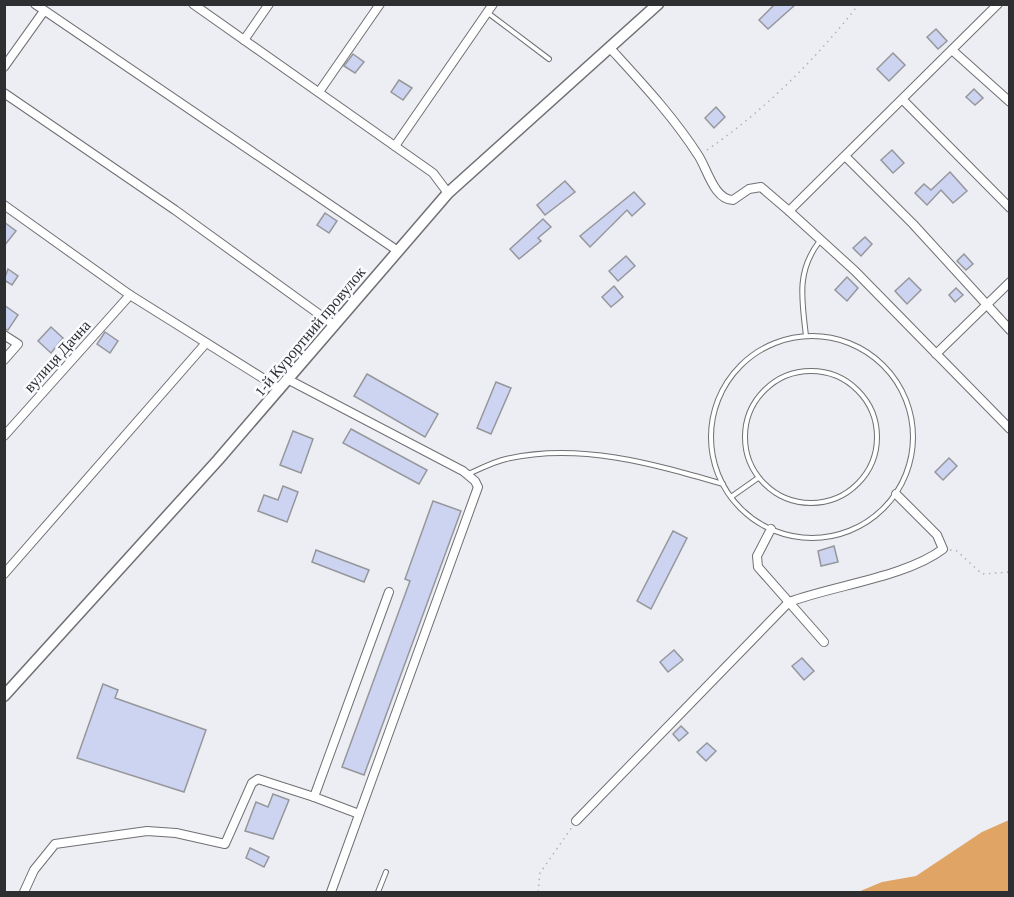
<svg xmlns="http://www.w3.org/2000/svg" width="1014" height="897" viewBox="0 0 1014 897" font-family="'Crimson Pro',serif">
<rect width="100%" height="100%" fill="#edeef3"/>
<polygon fill="#e0a465" points="1009,820 1009,892 858,892 882,882 916,876 982,832"/>
<g fill="#cdd4f2" stroke="#96979b" stroke-width="1.5">
<polygon points="775,4 796,4 768,29 759,20"/>
<polygon points="936,29 947,41 938,49 927,37"/>
<polygon points="893,53 905,65 889,81 877,69"/>
<polygon points="353,54 364,62 355,73 344,66"/>
<polygon points="399,80 412,88 403,100 391,92"/>
<polygon points="974,89 983,98 975,105 966,97"/>
<polygon points="716,107 725,117 714,128 705,118"/>
<polygon points="892,150 904,163 893,173 881,160"/>
<polygon points="950,172 967,191 953,203 941,190 927,205 915,193 924,184 931,190"/>
<polygon points="565,181 575,192 545,215 537,205"/>
<polygon points="634,192 645,204 632,216 627,210 590,247 580,236"/>
<polygon points="325,213 337,221 329,233 317,225"/>
<polygon points="543,219 551,227 538,238 541,241 519,259 510,249"/>
<polygon points="4,222 16,231 4,246"/>
<polygon points="865,237 872,244 861,256 853,248"/>
<polygon points="964,254 973,264 966,270 957,261"/>
<polygon points="626,256 635,266 618,281 609,271"/>
<polygon points="8,269 18,276 12,285 4,280"/>
<polygon points="847,277 858,288 847,301 835,290"/>
<polygon points="909,278 921,290 907,304 895,291"/>
<polygon points="614,286 623,297 611,307 602,297"/>
<polygon points="956,288 963,295 955,302 949,295"/>
<polygon points="4,305 18,315 8,330 4,329"/>
<polygon points="51,327 63,338 51,353 38,341"/>
<polygon points="105,332 118,341 110,353 97,344"/>
<polygon points="367,374 438,414 425,437 354,396"/>
<polygon points="496,382 511,388 491,434 477,428"/>
<polygon points="351,429 427,470 419,484 343,443"/>
<polygon points="293,431 313,439 301,473 280,465"/>
<polygon points="949,458 957,466 943,480 935,472"/>
<polygon points="283,486 298,492 287,522 258,511 264,495 278,500"/>
<polygon points="433,501 461,511 364,775 342,767 410,581 405,579"/>
<polygon points="673,531 687,538 651,609 637,601"/>
<polygon points="834,546 838,562 821,566 818,551"/>
<polygon points="316,550 369,570 364,582 312,562"/>
<polygon points="674,650 683,660 668,672 660,662"/>
<polygon points="802,658 814,671 804,680 792,666"/>
<polygon points="103,684 118,690 115,698 206,730 184,792 77,758"/>
<polygon points="681,726 688,733 679,741 673,734"/>
<polygon points="707,743 716,751 706,761 697,752"/>
<polygon points="273,794 289,800 273,839 245,831 256,802 268,807"/>
<polygon points="250,848 269,857 264,867 246,858"/>
</g>
<g fill="none" stroke-linecap="round" stroke-linejoin="round">
<g stroke="#6f7074" stroke-width="6">
<g id="lane">
<polyline points="488,13 549,59"/>
<path d="M806,336c-4,-36 -10,-64 13,-94"/>
<circle cx="812" cy="437" r="101"/>
<circle cx="811" cy="437" r="66"/>
<path d="M468,474c12,-5 25,-12 38,-15 73,-17 148,5 217,25"/>
<polyline points="731,497 758,478"/>
<polyline points="378,892 386,872"/>
</g>
</g>
<g stroke="#6f7074" stroke-width="10">
<g id="street">
<polyline points="35,4 398,251"/>
<polyline points="193,4 433,173 448,193"/>
<polyline points="998,4 789,211 855,271 1010,429"/>
<polyline points="244,40 269,4"/>
<path d="M610,48c31,34 63,68 88,107 9,13 16,45 35,45l16,-11 12,-2 28,24"/>
<polyline points="952,50 1010,102"/>
<polyline points="4,67 44,11"/>
<polyline points="319,92 380,4"/>
<polyline points="4,93 175,210 334,325"/>
<polyline points="903,100 1010,208"/>
<polyline points="395,146 493,4"/>
<polyline points="846,157 913,224 1010,330"/>
<polyline points="4,205 130,295 280,389"/>
<polyline points="4,335 18,344 4,360"/>
<polyline points="936,354 1010,282"/>
<polyline points="289,380 463,471 475,481 478,487 331,892"/>
<polyline points="4,436 130,295"/>
<polyline points="771,529 757,556 758,567 824,642"/>
<polyline points="4,574 206,343"/>
<polyline points="359,814 314,797 389,592"/>
<path d="M576,821l213,-219c46,-17 117,-25 154,-53l-6,-14 -41,-41"/>
<polyline points="24,892 34,870 55,844 147,831 176,833 225,844 252,783 258,779 314,797"/>
</g>
</g>
<g stroke="#6f7074" stroke-width="13">
<polyline id="secondary" points="4,696 218,460 448,193 658,4"/>
</g>
<g stroke="#b1b2b5" stroke-width="1.5" stroke-dasharray="1.5 4.5" stroke-linecap="butt">
<path d="M707,150c57,-39 109,-91 152,-146"/>
<polyline points="950,550 957,551 982,574 1010,572"/>
<polyline points="538,892 540,873 572,827"/>
</g>
<use href="#lane" stroke="#fff" stroke-width="4"/>
<use href="#street" stroke="#fff" stroke-width="8"/>
<use href="#secondary" stroke="#fff" stroke-width="10"/>
</g>
<g text-anchor="middle" dominant-baseline="central" stroke-width="5" stroke-linejoin="round" paint-order="stroke">
<g font-size="16" fill="#2e2f30" stroke="#fbfcff">
<text transform="translate(310 331) rotate(-50)">1-й Курортний провулок</text>
<text transform="translate(57 356) rotate(-48)">вулиця Дачна</text>
</g>
</g>
<rect width="1014" height="897" fill="none" stroke="#2e2f30" stroke-width="12"/>
</svg>
